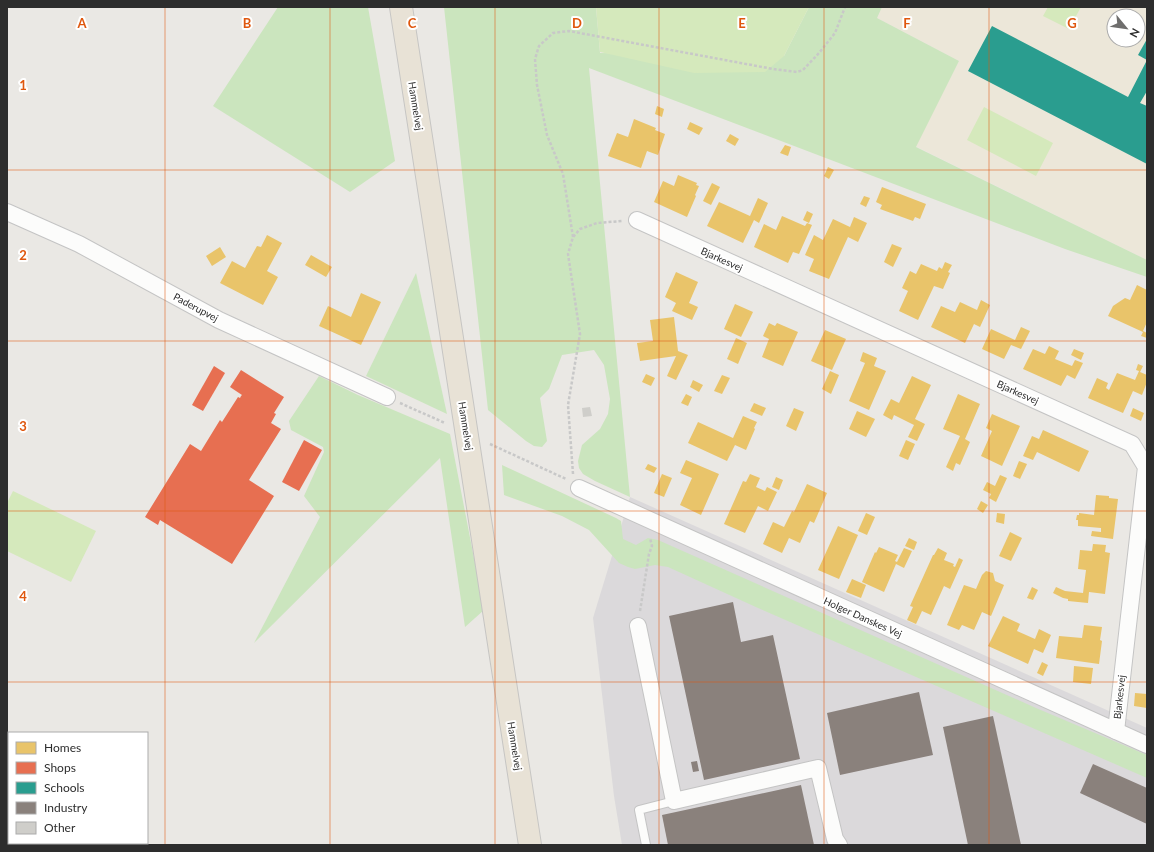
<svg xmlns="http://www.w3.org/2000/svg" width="1154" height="852" viewBox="0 0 1154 852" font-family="Lato,sans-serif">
<rect width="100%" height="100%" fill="#eae8e4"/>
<polygon fill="#dbd9db" points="630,497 1147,728 1147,845 622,845 614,796 593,618"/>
<path fill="#ece7d9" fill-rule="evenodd" d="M882,7h265v253l-232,-114 44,-85 -82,-43zM1114,16h24v24h-24z"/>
<g fill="#cbe5be">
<polygon points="278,7 368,7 395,161 350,192 213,106"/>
<polygon points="444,7 596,7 600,53 784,56 809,7 882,7 877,18 959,61 916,147 1147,260 1147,277 1065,249 589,68 630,497 595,481 583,474 579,468 578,461 582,445 600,429 608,414 610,399 604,365 594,350 562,355 549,389 540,398 547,441 542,447 534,446 526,441 488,410"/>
<polygon points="416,273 447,414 366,376"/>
<polygon points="319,376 358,395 450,434 484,610 465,627 440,458 254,643 320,517 304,496 324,452 323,447 291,430 289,421"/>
<polygon points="502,465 616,518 621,521 623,539 636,545 648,538 658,540 1036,708 1147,755 1147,778 758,608 668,567 655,565 635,569 628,567 619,563 589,530 562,516 504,495"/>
</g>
<g fill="#d5e9bc">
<polygon points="596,7 809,7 784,56 765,72 694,73 600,52"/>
<polygon points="1048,7 1081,7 1069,29 1043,16"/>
<polygon points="984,107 1053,143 1036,176 967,140"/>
<polygon points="13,491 96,531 71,582 7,551 7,503"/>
</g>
<g fill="#e9c46a">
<polygon points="657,106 664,109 662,117 655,114"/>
<polygon points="634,119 656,128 655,130 665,134 658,155 647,151 641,168 608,156 617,133 628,137"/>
<polygon points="690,122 703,128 699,135 687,129"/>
<polygon points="730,134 739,139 735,146 726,141"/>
<polygon points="785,145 791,147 788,156 780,153"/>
<polygon points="828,167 834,170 829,179 824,176"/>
<polygon points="678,175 697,183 696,185 699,186 695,195 696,196 687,217 654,202 663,181 674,186"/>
<polygon points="712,183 720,187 711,205 703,201"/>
<polygon points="882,187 926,204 920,219 915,217 913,221 880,209 882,205 876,202"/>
<polygon points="864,196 870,198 866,207 860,204"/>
<polygon points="758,198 768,203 759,223 754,220 743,243 707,226 719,202 750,216"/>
<polygon points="807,211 813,214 809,223 803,220"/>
<polygon points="782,216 805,226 807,223 812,225 799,254 793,252 788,263 754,247 764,224 776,230"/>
<polygon points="854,217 867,223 858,242 848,237 829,279 809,271 814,259 805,255 814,235 823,240 833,219 850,227"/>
<polygon points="267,235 282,243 267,271 278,277 263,305 220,283 232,261 245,268 257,246 261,247"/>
<polygon points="892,244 902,248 893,267 884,262"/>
<polygon points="220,247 226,257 212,266 206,256"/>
<polygon points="311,255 332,267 326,277 305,265"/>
<polygon points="945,262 952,265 948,272 950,273 943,289 934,286 918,320 899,311 908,291 902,288 910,271 916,274 921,264 937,271 939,267 942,269"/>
<polygon points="676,272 698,282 689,303 698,307 692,320 672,311 676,303 665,297"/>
<polygon points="1137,285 1147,290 1147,322 1143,331 1147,333 1147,338 1141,336 1143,332 1108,316 1113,306 1125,298 1130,300"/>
<polygon points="361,293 381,302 361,345 319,326 328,306 351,317"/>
<polygon points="981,300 990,305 980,327 974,324 965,343 931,327 941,306 955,312 960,302 977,310"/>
<polygon points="735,304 753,312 741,337 724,329"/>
<polygon points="674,317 678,351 688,355 676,380 667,376 676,356 640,361 637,343 653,341 650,320"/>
<polygon points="769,323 775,326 777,323 798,332 783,366 762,357 769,339 763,336"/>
<polygon points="1021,327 1030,331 1021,349 1011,345 1004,359 982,349 991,329 1015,340"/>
<polygon points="825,330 846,339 832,370 811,361"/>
<polygon points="736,338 747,343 738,364 727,359"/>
<polygon points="1049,346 1059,351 1055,359 1072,366 1075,360 1083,363 1075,379 1067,375 1061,386 1023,369 1033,349 1045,354"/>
<polygon points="1074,349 1084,353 1081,360 1071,355"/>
<polygon points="863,352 877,358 874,366 886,371 869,410 849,401 865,363 860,361"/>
<polygon points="1138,364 1143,366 1140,372 1147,375 1147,382 1142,395 1133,391 1123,413 1088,398 1097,378 1108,383 1106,388 1109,390 1117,373 1135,380 1139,371 1136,370"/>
<polygon points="830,371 839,375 831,394 822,389"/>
<polygon points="646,374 655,378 651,386 642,382"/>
<polygon points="722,375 730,378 722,394 714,391"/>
<polygon points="912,376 931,385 915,419 925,424 917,441 908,437 914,425 894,415 892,420 883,415 891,399 899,403"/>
<polygon points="693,380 703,385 699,392 690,387"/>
<polygon points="686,394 692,397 688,406 681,403"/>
<polygon points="958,394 980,404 965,439 970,442 960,465 956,463 953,471 946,467 960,436 943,429"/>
<polygon points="754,403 766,408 762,416 750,411"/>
<polygon points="794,408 804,412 796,431 786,426"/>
<polygon points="1133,408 1144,413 1141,421 1130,416"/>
<polygon points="857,411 875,419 866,437 849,429"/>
<polygon points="992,414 1020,426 1002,466 981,456 992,431 986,428"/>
<polygon points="743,416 757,422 754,428 755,429 746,450 735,445 727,461 688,443 698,422 733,438"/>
<polygon points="1043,430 1089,451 1079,472 1037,452 1033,460 1023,456 1032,436 1039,439"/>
<polygon points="906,440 915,444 908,460 899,456"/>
<polygon points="686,460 719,474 701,515 680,505 692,478 680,473"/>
<polygon points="1019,461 1027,464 1020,479 1013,476"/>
<polygon points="648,464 657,468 654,473 645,469"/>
<polygon points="662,474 672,478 664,497 654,493"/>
<polygon points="750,474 760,478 756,487 765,491 767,487 777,492 768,511 758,506 745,533 724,524 743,481 746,482"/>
<polygon points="1000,475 1007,478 996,502 989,498 991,494 983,490 987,482 995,486"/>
<polygon points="776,477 783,480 779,490 772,487"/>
<polygon points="807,484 827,493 814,523 810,521 800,543 789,538 782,553 763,544 773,522 784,527 792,511 794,512"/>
<polygon points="1096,495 1109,496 1109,498 1118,499 1113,539 1091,536 1092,531 1101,532 1101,528 1078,526 1078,520 1076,520 1077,515 1079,515 1079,513 1094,515"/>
<polygon points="981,501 988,505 983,513 977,509"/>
<polygon points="866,513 875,517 867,535 858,531"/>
<polygon points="997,513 1005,514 1004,524 996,522"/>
<polygon points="838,526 858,535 839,579 818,570"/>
<polygon points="1010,532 1022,538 1011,561 999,556"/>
<polygon points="909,538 917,542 914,550 905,546"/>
<polygon points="1093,544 1106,545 1105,552 1110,553 1105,594 1089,592 1088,603 1068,601 1068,599 1063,598 1053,593 1056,587 1065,591 1083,593 1086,570 1078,569 1080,550 1092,551"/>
<polygon points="879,547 898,555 895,561 897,562 904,548 912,551 904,568 896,564 884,592 862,582 875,552 876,553"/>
<polygon points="938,548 947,553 944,560 954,564 953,566 955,567 959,558 963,560 950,589 944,586 931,615 922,611 916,624 907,620 913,607 910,606 933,555 934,555"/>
<polygon points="986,571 993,573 995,581 1004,585 991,616 982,612 974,630 962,625 959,630 947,625 964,585 976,589 982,575"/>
<polygon points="852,579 866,585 861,598 846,592"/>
<polygon points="1032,587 1038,590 1033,600 1027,598"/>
<polygon points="1003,616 1020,624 1017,631 1035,639 1039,629 1051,635 1043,653 1034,649 1028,664 988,646"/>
<polygon points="1084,625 1102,627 1100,640 1102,641 1099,664 1056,658 1059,636 1082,638"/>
<polygon points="1042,662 1048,665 1043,676 1037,673"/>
<polygon points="1074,666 1093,668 1091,684 1073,682"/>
<polygon points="1135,693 1147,694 1147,708 1134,706"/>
</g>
<g fill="#e76f51">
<polygon points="214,366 225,373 203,411 192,405"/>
<polygon points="241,370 284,397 274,413 276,414 271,423 281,429 249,480 274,496 232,564 160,520 158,525 145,517 190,444 201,451 220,420 222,422 238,397 240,398 241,396 242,395 230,387"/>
<polygon points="304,440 322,450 299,491 282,482"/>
</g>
<g fill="#2a9d8f">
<polygon points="992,26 1128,97 1147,60 1147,91 1140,103 1147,106 1147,164 968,71"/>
<polygon points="1147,39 1147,60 1138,55"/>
</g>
<g fill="#8a817c">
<polygon points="733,602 741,642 773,635 800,759 704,780 669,616"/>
<polygon points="919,692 933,755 840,775 827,713"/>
<polygon points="993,716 1021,845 968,845 943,727"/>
<polygon points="697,761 699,771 693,772 691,762"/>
<polygon points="1093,764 1147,788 1147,824 1080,793"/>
<polygon points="801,785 814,845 668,845 662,815"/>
</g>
<polygon fill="#cfceca" points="590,407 592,416 583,417 582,408"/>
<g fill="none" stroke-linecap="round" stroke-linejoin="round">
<g stroke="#c4c4c4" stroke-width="10">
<polyline id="service" points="646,845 639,810 674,801"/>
</g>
<g stroke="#c4c4c4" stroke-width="18">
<g id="minor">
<polyline points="7,212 79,244 219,320 387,397"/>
<polyline points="637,220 1132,444 1146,467 1116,731"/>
<polyline points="579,488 1147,745"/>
<polyline points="638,626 674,801 818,768 835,839 839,845"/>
</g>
</g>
<g stroke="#c6c5c3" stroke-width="24">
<polyline id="trunk" points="401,7 530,845"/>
</g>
<g stroke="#c8c8c8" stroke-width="2.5" stroke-dasharray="3 2" stroke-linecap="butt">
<polyline points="573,237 563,174 547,135 537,85 535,59 539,46 553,33 569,31 773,69 797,72 803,70 819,53 835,33 845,7"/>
<polyline points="400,403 445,423"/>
<polyline points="490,444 566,479"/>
<polyline points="573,474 568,405 580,334 568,254 573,237 580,229 597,223 622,221"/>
<polyline points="640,611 649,554 652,546 650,538"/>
</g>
<use href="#service" stroke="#fcfcfb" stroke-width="8"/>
<use href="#minor" stroke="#fcfcfb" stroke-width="16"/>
<use href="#trunk" stroke="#e8e2d6" stroke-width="22"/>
</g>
<path fill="none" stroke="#df570e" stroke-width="1" stroke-opacity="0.55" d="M165,7v838M330,7v838M495,7v838M659,7v838M824,7v838M989,7v838M7,170h1140M7,341h1140M7,511h1140M7,682h1140"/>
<g text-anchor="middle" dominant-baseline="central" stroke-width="4" stroke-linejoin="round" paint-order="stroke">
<g font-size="10" fill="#2d2d2d" stroke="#fff">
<text transform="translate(416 106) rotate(81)">Hammelvej</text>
<text transform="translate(722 259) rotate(24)">Bjarkesvej</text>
<text transform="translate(196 307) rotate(28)">Paderupvej</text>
<text transform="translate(1018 392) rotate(24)">Bjarkesvej</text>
<text transform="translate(466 426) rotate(81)">Hammelvej</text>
<text transform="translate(863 617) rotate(24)">Holger Danskes Vej</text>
<text transform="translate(1119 697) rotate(-84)">Bjarkesvej</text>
<text transform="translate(515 746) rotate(81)">Hammelvej</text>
</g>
</g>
<g font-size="13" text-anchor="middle" font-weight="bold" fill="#df570e" stroke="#fff" stroke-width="4" stroke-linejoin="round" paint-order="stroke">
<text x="82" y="28">A</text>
<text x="247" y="28">B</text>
<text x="412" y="28">C</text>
<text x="577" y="28">D</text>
<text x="742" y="28">E</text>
<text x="907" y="28">F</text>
<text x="1072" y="28">G</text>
<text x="23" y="90">1</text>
<text x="23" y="260">2</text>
<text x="23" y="431">3</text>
<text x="23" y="601">4</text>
</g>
<rect width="1154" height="852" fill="none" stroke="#2d2d2d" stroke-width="16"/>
<rect x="8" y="732" width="140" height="112" fill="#ffffff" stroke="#ababab"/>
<rect x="16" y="742" width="20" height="12" fill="#e9c46a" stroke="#ababab"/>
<text x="44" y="752" font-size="12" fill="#2d2d2d">Homes</text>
<rect x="16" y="762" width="20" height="12" fill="#e76f51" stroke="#ababab"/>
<text x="44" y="772" font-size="12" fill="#2d2d2d">Shops</text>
<rect x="16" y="782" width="20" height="12" fill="#2a9d8f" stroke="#ababab"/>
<text x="44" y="792" font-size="12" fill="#2d2d2d">Schools</text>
<rect x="16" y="802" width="20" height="12" fill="#8a817c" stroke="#ababab"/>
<text x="44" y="812" font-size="12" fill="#2d2d2d">Industry</text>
<rect x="16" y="822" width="20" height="12" fill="#cfceca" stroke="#ababab"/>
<text x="44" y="832" font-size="12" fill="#2d2d2d">Other</text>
<g transform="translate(1126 28) rotate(119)"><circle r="19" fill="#ffffff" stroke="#ababab"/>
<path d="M0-3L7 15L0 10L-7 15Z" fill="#6f6e6d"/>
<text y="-6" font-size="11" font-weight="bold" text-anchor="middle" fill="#2d2d2d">N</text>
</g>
</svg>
